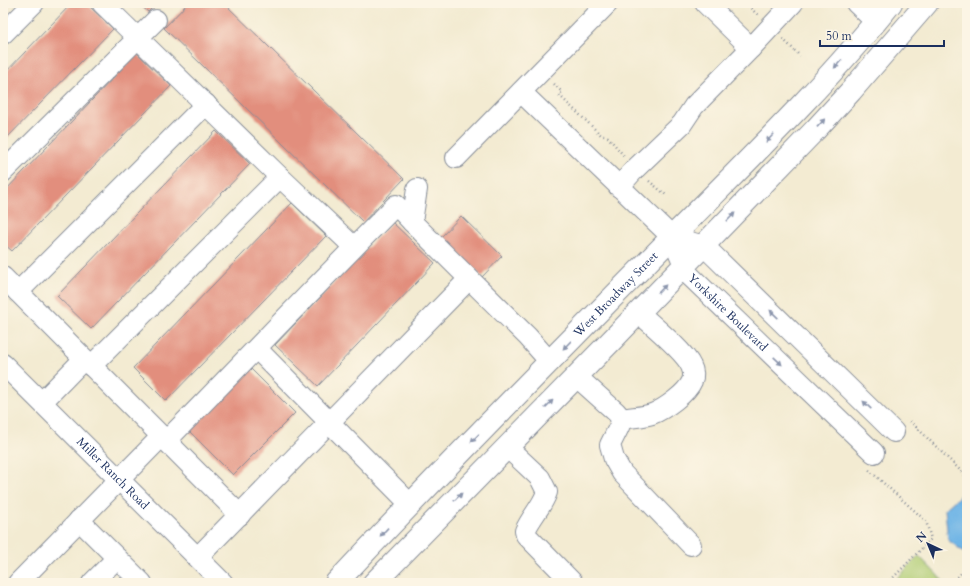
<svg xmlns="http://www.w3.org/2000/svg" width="970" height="586" viewBox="0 0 970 586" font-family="Cardo,serif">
<rect width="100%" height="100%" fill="#fcf5e5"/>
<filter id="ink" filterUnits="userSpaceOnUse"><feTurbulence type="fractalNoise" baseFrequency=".025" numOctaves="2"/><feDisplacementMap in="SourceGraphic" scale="8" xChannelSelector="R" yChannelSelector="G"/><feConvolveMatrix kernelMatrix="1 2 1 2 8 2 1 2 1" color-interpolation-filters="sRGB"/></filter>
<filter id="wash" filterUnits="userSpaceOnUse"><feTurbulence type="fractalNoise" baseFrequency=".012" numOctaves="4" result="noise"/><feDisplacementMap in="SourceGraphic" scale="16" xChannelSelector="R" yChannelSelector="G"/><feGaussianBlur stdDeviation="0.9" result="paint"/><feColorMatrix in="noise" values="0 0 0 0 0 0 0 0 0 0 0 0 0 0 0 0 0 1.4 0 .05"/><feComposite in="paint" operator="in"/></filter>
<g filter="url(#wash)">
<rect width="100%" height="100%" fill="#f3ebd2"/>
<polygon fill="#afcc72" stroke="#657e68" points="919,556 945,583 892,583"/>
<polygon fill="#70b5e6" stroke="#4672a2" points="965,491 967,491 967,549 964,552 948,540 945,509"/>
<g id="blocks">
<g fill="#e28e7d">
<polygon points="72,3 86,3 113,29 3,142 3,75"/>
<polygon points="138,3 157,3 148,12"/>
<polygon points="188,3 224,3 404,179 363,222 164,28"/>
<polygon points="137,53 171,86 12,251 3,243 3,193"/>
<polygon points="216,131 250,164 91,329 57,296"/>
<polygon points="292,203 326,236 166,401 133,368"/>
<polygon points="461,216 502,256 482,277 441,237"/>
<polygon points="392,222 435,263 318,386 275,345"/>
<polygon points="251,369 295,413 233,475 189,431"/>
</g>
</g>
</g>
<g filter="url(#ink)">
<use href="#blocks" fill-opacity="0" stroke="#878d98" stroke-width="1"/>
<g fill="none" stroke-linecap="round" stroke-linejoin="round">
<g stroke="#878d98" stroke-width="22">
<g id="minor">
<polyline points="102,3 280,177 354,247"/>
<polyline points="705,3 751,48"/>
<polyline points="856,3 876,22"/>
<polyline points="3,34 34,3"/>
<path id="s1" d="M521,92l151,145 16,37 186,179"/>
<polyline points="456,158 608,3"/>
<polyline points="3,172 156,20"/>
<polyline points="619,187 635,169 682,124 694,106 751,48 793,3"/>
<polyline points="412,222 528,337 550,362"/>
<polyline points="672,237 704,246 894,432"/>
<polyline points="3,277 240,515"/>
<polyline points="18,292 206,104"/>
<polyline points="257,349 410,504"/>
<path id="s2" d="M3,364l220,219"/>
<polyline points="91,366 280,177"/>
<polyline points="577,377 616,412 622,419 619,427 610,445 614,459 622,473 691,545"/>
<polyline points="42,402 84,359"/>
<path d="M622,419c10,-2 21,-2 30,-5 13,-5 35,-21 40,-33 2,-5 1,-11 -1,-15 -6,-14 -40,-42 -52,-53"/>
<path d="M166,441c77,-78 152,-158 230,-236l16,17 5,-33"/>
<path d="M507,447l33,31 7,14c-5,15 -16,25 -22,39l1,4 47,48"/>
<polyline points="79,520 142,583"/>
<polyline points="198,557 469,279"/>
<polyline points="18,583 162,436"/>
<polyline points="92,583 117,558"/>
</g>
</g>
<g stroke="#878d98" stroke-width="24">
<g id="major">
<path id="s3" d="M336,583c112,-120 228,-236 343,-353 73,-74 147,-146 212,-227"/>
<polyline points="374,583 615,337 815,130 851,91 927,3"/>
</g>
</g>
<g stroke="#878d98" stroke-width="2.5" stroke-dasharray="1 3" stroke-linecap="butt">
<polyline points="745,3 758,15"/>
<polyline points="783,39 800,56"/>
<polyline points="554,84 562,92 559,95 601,135 608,137 624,156"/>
<polyline points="649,181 666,195"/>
<polyline points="910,421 967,477"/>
<polyline points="869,470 926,521 931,539 888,583"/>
<polyline points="952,583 967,567"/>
</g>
<use href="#minor" stroke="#fff" stroke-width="20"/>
<use href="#major" stroke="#fff" stroke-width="22"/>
</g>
<defs><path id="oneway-solid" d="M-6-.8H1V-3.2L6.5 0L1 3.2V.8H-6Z"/></defs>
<g fill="#8d97ae">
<use href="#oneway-solid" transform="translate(838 64) rotate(132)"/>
<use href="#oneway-solid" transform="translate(821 123) rotate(-47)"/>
<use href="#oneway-solid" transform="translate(770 138) rotate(134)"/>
<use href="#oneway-solid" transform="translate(731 217) rotate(-46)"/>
<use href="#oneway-solid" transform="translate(662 289) rotate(-46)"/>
<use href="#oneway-solid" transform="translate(774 314) rotate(-136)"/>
<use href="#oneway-solid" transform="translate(567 345) rotate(134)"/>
<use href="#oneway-solid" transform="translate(778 361) rotate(44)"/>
<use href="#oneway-solid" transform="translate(549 404) rotate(-45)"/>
<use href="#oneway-solid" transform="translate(867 405) rotate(-136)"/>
<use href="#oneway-solid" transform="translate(475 438) rotate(135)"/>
<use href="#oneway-solid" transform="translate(458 497) rotate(-45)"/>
<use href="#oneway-solid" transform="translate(384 532) rotate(133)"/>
</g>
</g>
<g text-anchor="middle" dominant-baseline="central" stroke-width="3" stroke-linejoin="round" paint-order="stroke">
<g font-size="12" fill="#1b2f5e" stroke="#fcf5e5">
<text stroke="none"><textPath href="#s3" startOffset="402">West Broadway Street</textPath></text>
<text stroke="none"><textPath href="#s1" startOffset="305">Yorkshire Boulevard</textPath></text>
<text stroke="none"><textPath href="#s2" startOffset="155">Miller Ranch Road</textPath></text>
</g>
</g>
<rect width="970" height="586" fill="none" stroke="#fcf5e5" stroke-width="16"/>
<g transform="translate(928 544) rotate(316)" stroke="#fcf5e5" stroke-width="3" paint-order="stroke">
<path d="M0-3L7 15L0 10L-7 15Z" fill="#1b2f5e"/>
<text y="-6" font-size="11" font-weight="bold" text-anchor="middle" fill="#1b2f5e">N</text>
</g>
<path d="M820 40v6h124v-6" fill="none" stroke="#1b2f5e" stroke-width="2"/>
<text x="826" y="40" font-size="12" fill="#1b2f5e" stroke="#fcf5e5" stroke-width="3" paint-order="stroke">50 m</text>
</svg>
